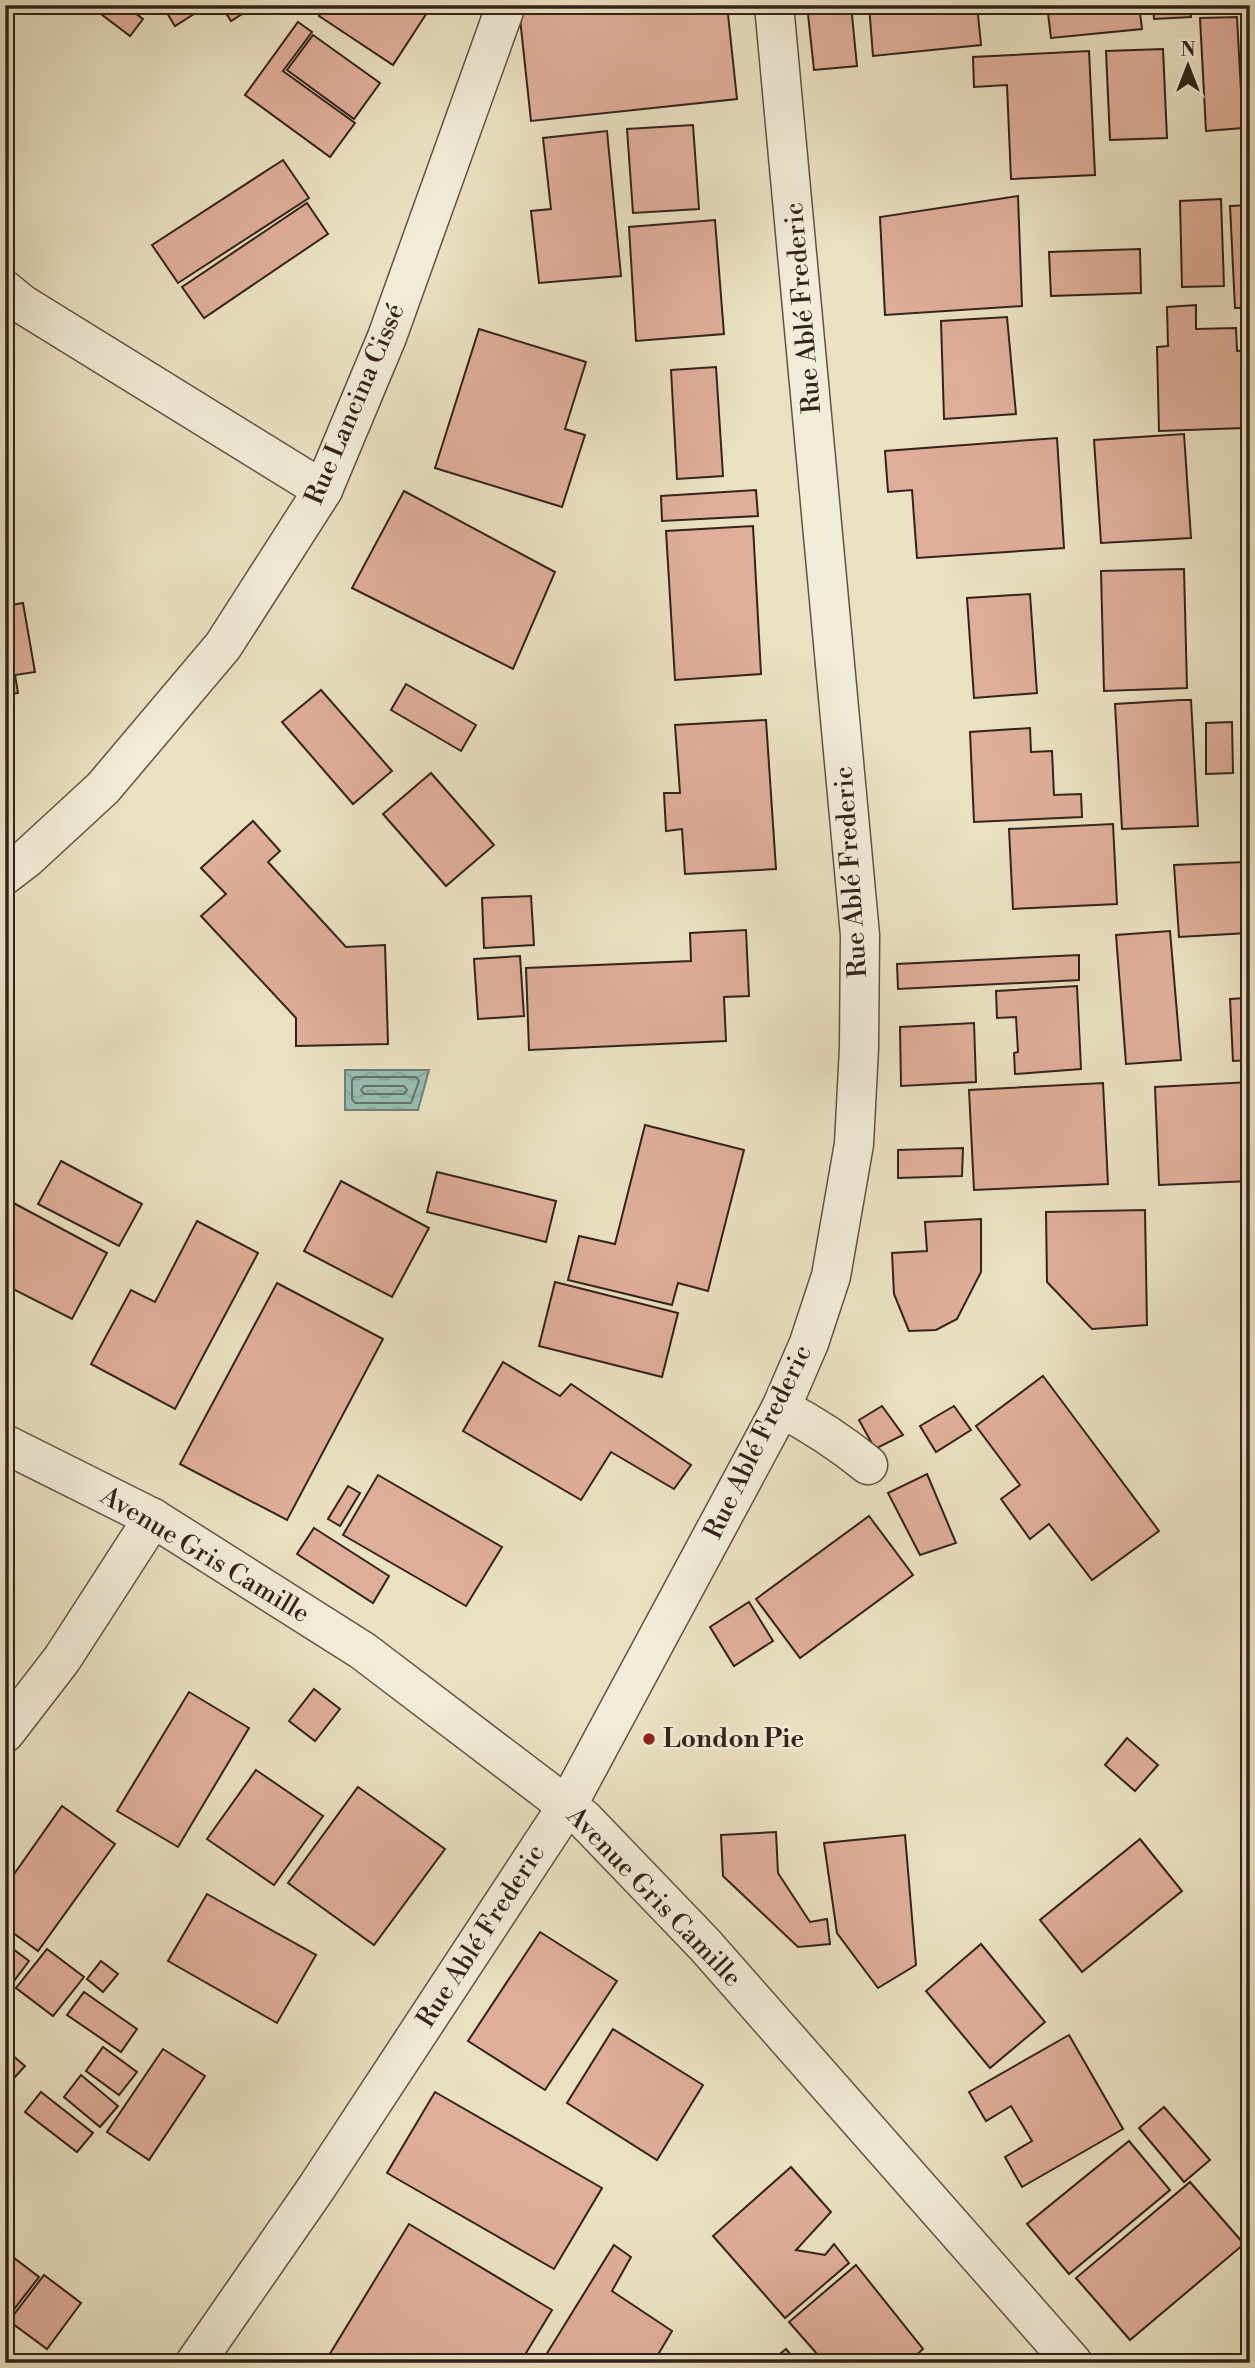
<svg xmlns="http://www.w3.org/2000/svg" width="1255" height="2368" viewBox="0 0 1255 2368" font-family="'Libre Bodoni',serif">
<defs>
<pattern id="water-waves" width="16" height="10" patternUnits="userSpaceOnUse" patternTransform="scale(1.75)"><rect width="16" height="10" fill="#98beb4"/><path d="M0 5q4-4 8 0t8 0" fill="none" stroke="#83a39a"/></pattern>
</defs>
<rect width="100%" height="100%" fill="#eae1c2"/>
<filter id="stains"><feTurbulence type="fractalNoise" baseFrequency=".00286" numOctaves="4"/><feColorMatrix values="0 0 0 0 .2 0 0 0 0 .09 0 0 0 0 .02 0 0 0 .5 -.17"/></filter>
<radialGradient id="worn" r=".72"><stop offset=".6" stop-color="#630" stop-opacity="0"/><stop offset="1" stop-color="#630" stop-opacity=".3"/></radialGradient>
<polygon fill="url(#water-waves)" stroke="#708077" stroke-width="2" points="345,1070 429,1070 418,1110 345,1110"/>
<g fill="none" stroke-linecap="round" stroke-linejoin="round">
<g stroke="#667068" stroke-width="2">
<polygon points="355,1077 416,1077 419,1081 411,1103 355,1103 352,1099 352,1080"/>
<polygon points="364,1086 404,1086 407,1090 404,1094 364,1094 361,1090"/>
</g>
</g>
<g fill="#dfae9a" stroke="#33221b" stroke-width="2">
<polygon points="108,5 124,5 143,19 130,36 101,14"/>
<polygon points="162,5 208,5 175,26"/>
<polygon points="221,5 256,5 231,21"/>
<polygon points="325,5 432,5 393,65 319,16"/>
<polygon points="552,5 727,5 737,99 531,121 519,9"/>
<polygon points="807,5 851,5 857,66 814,70"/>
<polygon points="869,5 977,5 981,45 873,56"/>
<polygon points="1047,5 1139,5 1142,29 1051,38"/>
<polygon points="1153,5 1190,5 1191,17 1154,19"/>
<polygon points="1237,17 1243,128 1206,131 1200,18"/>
<polygon points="298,22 312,32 283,71 355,123 330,157 245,95"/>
<polygon points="313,35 380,83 354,119 287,70"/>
<polygon points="1163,49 1167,138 1110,140 1106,51"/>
<polygon points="1089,51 1095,175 1011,179 1007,85 974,87 973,57"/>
<polygon points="693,125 699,209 633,213 627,129"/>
<polygon points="607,131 621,276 539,283 531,211 551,209 543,138"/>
<polygon points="283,160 309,198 178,283 152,245"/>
<polygon points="1018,196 1022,306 885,315 880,217"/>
<polygon points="1221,199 1224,286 1182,287 1180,201"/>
<polygon points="307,203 328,234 204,318 182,287"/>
<polygon points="1250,205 1250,308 1235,308 1230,206"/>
<polygon points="715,220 724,334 636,341 629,227"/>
<polygon points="1140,249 1141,293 1051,296 1049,252"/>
<polygon points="1196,305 1196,329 1236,328 1237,351 1249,350 1250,399 1243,399 1244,428 1159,431 1157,347 1168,346 1167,307"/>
<polygon points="1007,317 1016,414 944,419 941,321"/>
<polygon points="479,329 586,362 565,429 585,435 562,507 435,468"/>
<polygon points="716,367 723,476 677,479 671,370"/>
<polygon points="1184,434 1191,538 1101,543 1094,440"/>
<polygon points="1057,438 1064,548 917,558 912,490 888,492 885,451"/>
<polygon points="756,490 758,516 662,521 661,496"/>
<polygon points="404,491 555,572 513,669 352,588"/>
<polygon points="753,526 761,674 675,680 666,531"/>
<polygon points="1184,569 1187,688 1104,691 1101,571"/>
<polygon points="1030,594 1037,693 974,698 967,598"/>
<polygon points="23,603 35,672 15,675 18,693 5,695 5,606"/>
<polygon points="406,684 476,725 461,751 391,710"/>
<polygon points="321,690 392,771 353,804 282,722"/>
<polygon points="1181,700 1191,700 1198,826 1122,829 1115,704"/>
<polygon points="766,720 776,869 685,874 682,829 666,831 664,793 680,793 675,725"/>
<polygon points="1232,722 1233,773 1206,774 1206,723"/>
<polygon points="1030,728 1031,752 1052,751 1054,795 1081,794 1082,817 974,822 970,732"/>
<polygon points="431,773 494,845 446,886 383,814"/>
<polygon points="253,821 280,851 268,862 346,947 385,945 388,1044 296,1046 296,1018 201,916 226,894 201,868"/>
<polygon points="1113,824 1117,904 1013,909 1009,829"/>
<polygon points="1245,862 1248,933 1179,937 1174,865"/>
<polygon points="531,896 534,945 484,948 482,898"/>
<polygon points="746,930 749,996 724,997 726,1041 529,1050 526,968 691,961 690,933"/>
<polygon points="1170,931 1181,1060 1126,1064 1116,935"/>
<polygon points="1079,955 1079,980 898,989 897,964"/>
<polygon points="1244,955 1250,955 1250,1060 1233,1061 1230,999 1246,998"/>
<polygon points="520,956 524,1016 478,1019 474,959"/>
<polygon points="1077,986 1081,1069 1015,1074 1014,1053 1018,1052 1016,1017 997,1018 996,991"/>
<polygon points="974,1023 976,1082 901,1086 900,1027"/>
<polygon points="1250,1082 1250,1181 1159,1185 1155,1087"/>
<polygon points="1103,1083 1108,1184 974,1190 969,1090"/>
<polygon points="645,1125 744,1150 708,1291 678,1283 672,1305 568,1280 579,1236 615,1244"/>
<polygon points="963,1148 962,1176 898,1178 898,1150"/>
<polygon points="61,1161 142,1204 119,1246 38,1204"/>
<polygon points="437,1172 556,1201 546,1242 427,1212"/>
<polygon points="341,1181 429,1228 392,1297 304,1251"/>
<polygon points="6,1199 107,1253 72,1319 5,1285"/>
<polygon points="1145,1210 1147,1325 1092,1329 1047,1282 1046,1212"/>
<polygon points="981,1219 981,1272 957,1319 936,1330 909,1331 894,1294 892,1253 927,1251 925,1222"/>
<polygon points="197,1221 258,1253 175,1409 91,1364 131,1290 155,1302"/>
<polygon points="555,1282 678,1313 662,1377 539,1346"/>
<polygon points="277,1283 383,1339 287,1520 180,1464"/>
<polygon points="503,1362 560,1396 571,1384 691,1465 674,1489 611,1452 581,1500 463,1431"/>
<polygon points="1043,1376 1159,1531 1092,1580 1049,1524 1030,1539 1001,1499 1020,1485 976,1426"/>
<polygon points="882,1406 903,1435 875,1449 859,1420"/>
<polygon points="954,1406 971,1430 936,1452 920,1426"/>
<polygon points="927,1474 956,1543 920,1555 888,1493"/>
<polygon points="378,1475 502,1547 466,1606 343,1535"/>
<polygon points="348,1486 360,1493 340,1526 328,1519"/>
<polygon points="869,1516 913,1575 800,1658 756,1599"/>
<polygon points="314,1528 389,1576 373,1603 297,1554"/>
<polygon points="749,1602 773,1641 734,1666 710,1627"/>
<polygon points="314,1689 340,1709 315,1741 289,1721"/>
<polygon points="189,1692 249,1728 178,1847 117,1811"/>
<polygon points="1127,1738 1158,1765 1135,1791 1105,1765"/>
<polygon points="256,1770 323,1816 274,1885 207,1839"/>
<polygon points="358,1787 445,1849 374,1945 288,1883"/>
<polygon points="62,1806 115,1844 38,1951 5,1927 5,1887"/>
<polygon points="776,1832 778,1873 810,1922 827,1919 830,1944 798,1947 723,1876 721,1835"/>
<polygon points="905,1835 916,1965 878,1988 837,1933 824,1843"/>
<polygon points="1140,1839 1182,1891 1082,1972 1040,1920"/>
<polygon points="207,1894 316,1955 277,2023 168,1961"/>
<polygon points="540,1932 617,1981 545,2090 468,2041"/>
<polygon points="5,1943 29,1961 5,1993"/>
<polygon points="981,1944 1045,2022 990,2068 926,1991"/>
<polygon points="47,1949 84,1977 53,2016 16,1988"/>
<polygon points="101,1961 118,1974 103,1992 87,1979"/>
<polygon points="84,1992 137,2029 121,2052 67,2015"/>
<polygon points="613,2029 703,2085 657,2160 567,2103"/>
<polygon points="1069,2035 1123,2129 1022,2187 1005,2157 1032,2141 1011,2106 986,2121 969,2092"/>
<polygon points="103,2047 137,2072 119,2095 86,2071"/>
<polygon points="5,2049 25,2066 5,2088"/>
<polygon points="163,2049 205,2076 149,2160 107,2132"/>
<polygon points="81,2075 118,2106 100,2127 64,2097"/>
<polygon points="41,2092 93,2133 77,2152 25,2112"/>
<polygon points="435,2092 602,2188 554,2269 387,2173"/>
<polygon points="1164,2107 1210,2160 1184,2182 1139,2128"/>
<polygon points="1129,2141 1170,2190 1069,2274 1027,2224"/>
<polygon points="791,2167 831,2212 796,2250 825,2255 834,2244 849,2263 785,2318 713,2236"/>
<polygon points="1190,2182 1244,2244 1130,2340 1076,2278"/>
<polygon points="409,2224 552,2310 520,2363 338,2363 328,2357"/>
<polygon points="614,2245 631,2257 612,2291 672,2331 653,2363 541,2363"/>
<polygon points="5,2251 39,2277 5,2321"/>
<polygon points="856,2265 923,2349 908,2363 825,2363 789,2322"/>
<polygon points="44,2275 81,2303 47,2349 9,2321"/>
<polygon points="786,2349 798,2363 769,2363"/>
</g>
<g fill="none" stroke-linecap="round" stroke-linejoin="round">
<g stroke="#615245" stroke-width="41">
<g id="minor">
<polyline points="5,290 22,304 323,490"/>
<polyline points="5,875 26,859 103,788 223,646 323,490 387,337 506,5"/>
<path d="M781,1408c31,16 60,35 87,57"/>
<polyline points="5,1444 153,1518 363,1651 584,1819 705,1945 1073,2363"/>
<polyline points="5,1733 62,1659 153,1518"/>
<polyline points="195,2363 317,2187 567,1806 781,1408 809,1343 831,1276 854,1144 859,1048 860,935 774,5"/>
</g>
</g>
<use href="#minor" stroke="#f1ecd7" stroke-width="38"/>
</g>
<circle fill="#8f2418" stroke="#f1ecd7" stroke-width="2.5" cx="649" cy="1739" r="7"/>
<g text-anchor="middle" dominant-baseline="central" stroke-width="5" stroke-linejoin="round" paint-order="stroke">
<g font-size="26" fill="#33221b" stroke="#f1ecd7">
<text transform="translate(803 308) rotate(-95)">Rue Ablé Frederic</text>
<text transform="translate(355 404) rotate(-67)">Rue Lancina Cissé</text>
<text transform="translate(851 872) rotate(-94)">Rue Ablé Frederic</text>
<text transform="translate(758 1442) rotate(-64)">Rue Ablé Frederic</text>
<text transform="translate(205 1555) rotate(31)">Avenue Gris Camille</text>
<text transform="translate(654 1897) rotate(46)">Avenue Gris Camille</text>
<text transform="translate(481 1936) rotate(-57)">Rue Ablé Frederic</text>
</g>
<g font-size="26" font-weight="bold" fill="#33221b" stroke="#f1ecd7" text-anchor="start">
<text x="663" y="1739">London Pie</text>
</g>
</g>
<rect width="1255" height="2368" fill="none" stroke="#eae1c2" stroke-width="28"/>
<rect x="7" y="7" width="1241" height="2354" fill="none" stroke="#33221b" stroke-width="3.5"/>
<rect x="14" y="14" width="1227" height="2340" fill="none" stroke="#33221b" stroke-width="2"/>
<g transform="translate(1188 66)" stroke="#f1ecd7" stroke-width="5" paint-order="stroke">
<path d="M0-5L12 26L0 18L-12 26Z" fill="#33221b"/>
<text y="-10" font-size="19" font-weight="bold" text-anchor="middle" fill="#33221b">N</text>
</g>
<rect width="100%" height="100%" filter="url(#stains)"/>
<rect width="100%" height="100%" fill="url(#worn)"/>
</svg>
